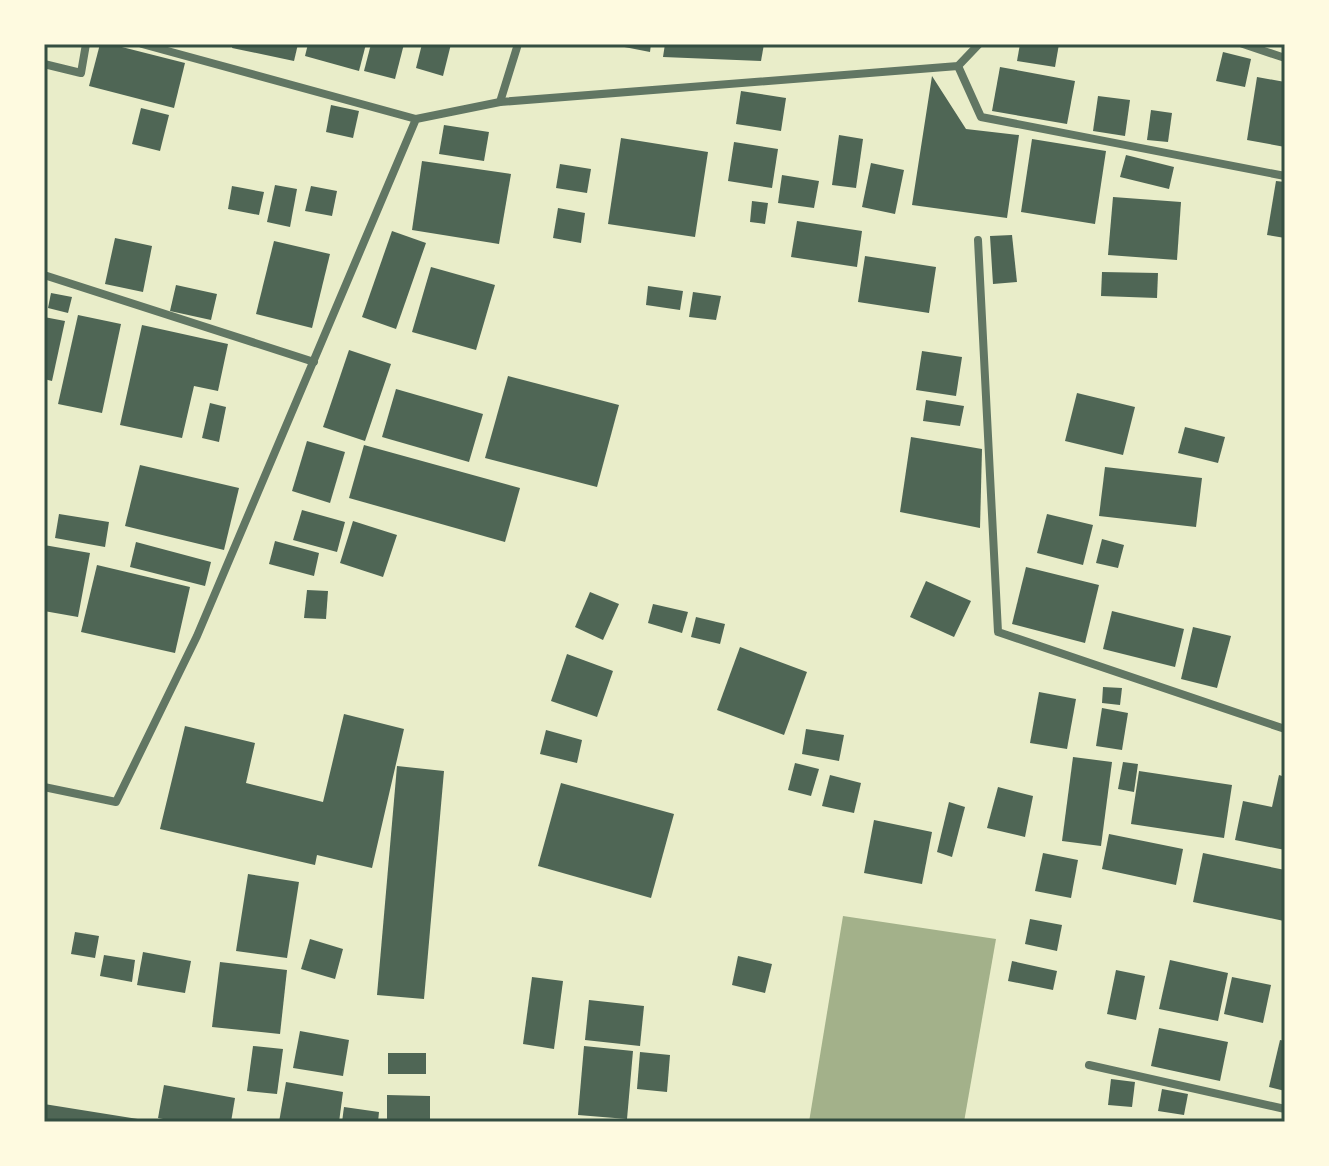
<svg xmlns="http://www.w3.org/2000/svg" width="1329" height="1166" viewBox="0 0 1329 1166" font-family="'Space Grotesk',sans-serif">
<rect width="100%" height="100%" fill="#e9edc9"/>
<polygon fill="#a3b18a" points="843,916 996,939 964,1122 809,1122"/>
<g fill="#4f6655">
<polygon points="100,44 110,44 185,63 174,108 89,86"/>
<polygon points="233,44 298,44 294,61 232,48"/>
<polygon points="308,44 366,44 359,71 305,56"/>
<polygon points="371,44 404,44 395,79 364,71"/>
<polygon points="422,44 451,44 443,76 416,68"/>
<polygon points="609,44 651,44 650,52"/>
<polygon points="665,44 764,44 761,61 663,57"/>
<polygon points="1020,44 1059,44 1055,67 1017,61"/>
<polygon points="1223,52 1251,59 1245,87 1216,81"/>
<polygon points="1000,67 1075,81 1067,124 992,111"/>
<polygon points="932,76 966,129 1019,135 1007,218 912,205"/>
<polygon points="1257,77 1285,82 1285,147 1247,140"/>
<polygon points="741,91 786,98 781,131 736,124"/>
<polygon points="1098,96 1130,100 1125,136 1093,131"/>
<polygon points="331,105 359,111 353,138 326,132"/>
<polygon points="141,108 169,115 160,151 132,144"/>
<polygon points="1151,110 1172,113 1168,142 1147,140"/>
<polygon points="444,125 489,132 484,161 439,154"/>
<polygon points="839,135 863,139 856,188 832,185"/>
<polygon points="621,138 708,152 695,237 608,224"/>
<polygon points="1032,139 1106,151 1095,224 1021,212"/>
<polygon points="734,142 778,149 772,188 728,181"/>
<polygon points="1126,155 1174,167 1169,189 1120,177"/>
<polygon points="422,161 511,174 499,244 412,230"/>
<polygon points="871,163 904,170 895,214 862,207"/>
<polygon points="560,164 591,169 587,193 556,188"/>
<polygon points="782,175 819,181 814,208 778,203"/>
<polygon points="1276,181 1285,182 1285,238 1267,235"/>
<polygon points="275,185 297,189 290,227 267,222"/>
<polygon points="232,186 264,192 259,215 228,209"/>
<polygon points="311,186 337,191 332,216 305,211"/>
<polygon points="1113,197 1181,202 1177,260 1108,255"/>
<polygon points="752,201 768,203 765,224 750,222"/>
<polygon points="558,208 585,213 581,243 553,238"/>
<polygon points="797,221 862,231 857,267 791,257"/>
<polygon points="392,231 426,243 396,329 362,317"/>
<polygon points="1012,235 1017,282 993,284 990,236"/>
<polygon points="115,238 152,246 143,292 105,284"/>
<polygon points="274,241 330,254 312,328 256,314"/>
<polygon points="865,256 936,267 929,313 858,302"/>
<polygon points="431,267 495,285 476,350 412,332"/>
<polygon points="1102,272 1158,273 1157,298 1101,296"/>
<polygon points="176,285 217,294 211,320 170,311"/>
<polygon points="648,286 683,291 680,310 646,305"/>
<polygon points="693,292 721,296 716,320 689,317"/>
<polygon points="51,293 72,297 68,313 48,308"/>
<polygon points="78,315 121,324 102,413 58,404"/>
<polygon points="44,317 65,321 52,381 44,379"/>
<polygon points="142,325 228,344 218,391 194,386 182,438 120,425"/>
<polygon points="349,350 391,364 365,441 323,427"/>
<polygon points="922,351 962,357 956,396 916,390"/>
<polygon points="508,376 619,405 597,487 485,458"/>
<polygon points="396,389 483,414 469,462 382,437"/>
<polygon points="1077,393 1135,407 1123,455 1065,441"/>
<polygon points="926,400 964,406 960,426 923,421"/>
<polygon points="210,403 226,407 219,442 202,438"/>
<polygon points="1185,427 1225,437 1218,463 1178,453"/>
<polygon points="911,437 982,449 980,528 900,512"/>
<polygon points="307,441 345,452 330,503 292,491"/>
<polygon points="364,445 520,488 505,542 349,498"/>
<polygon points="140,465 239,488 224,550 125,526"/>
<polygon points="1105,467 1202,478 1196,527 1099,516"/>
<polygon points="302,510 345,522 337,552 293,540"/>
<polygon points="59,514 109,522 105,547 55,538"/>
<polygon points="1047,514 1093,525 1083,565 1037,553"/>
<polygon points="353,521 397,535 383,577 340,563"/>
<polygon points="1102,539 1124,545 1118,568 1096,563"/>
<polygon points="275,541 319,553 314,576 269,564"/>
<polygon points="136,542 211,562 205,586 130,567"/>
<polygon points="44,545 90,553 78,617 44,611"/>
<polygon points="97,565 190,587 175,653 81,632"/>
<polygon points="1026,567 1099,585 1085,643 1012,624"/>
<polygon points="926,581 971,601 954,637 910,617"/>
<polygon points="307,590 328,591 326,619 304,618"/>
<polygon points="590,592 619,604 603,640 575,627"/>
<polygon points="653,604 688,612 682,633 648,623"/>
<polygon points="1112,611 1184,629 1175,667 1103,649"/>
<polygon points="696,617 725,624 720,644 691,637"/>
<polygon points="1193,627 1231,636 1217,688 1181,679"/>
<polygon points="740,647 807,672 784,735 717,710"/>
<polygon points="567,654 613,671 597,717 551,701"/>
<polygon points="1103,687 1122,688 1120,705 1102,703"/>
<polygon points="1039,692 1076,699 1067,749 1030,743"/>
<polygon points="1102,708 1128,713 1122,750 1096,746"/>
<polygon points="344,714 404,729 372,868 317,855 315,865 160,829 185,726 255,743 246,783 323,802"/>
<polygon points="806,729 844,735 839,761 802,754"/>
<polygon points="546,730 582,740 577,763 540,754"/>
<polygon points="1073,757 1112,762 1101,846 1062,841"/>
<polygon points="1123,762 1138,764 1134,792 1118,789"/>
<polygon points="795,763 819,769 811,796 788,790"/>
<polygon points="397,766 444,771 424,999 377,995"/>
<polygon points="1139,771 1232,785 1224,838 1131,824"/>
<polygon points="830,775 861,783 854,813 822,806"/>
<polygon points="1279,775 1285,777 1285,850 1235,840 1243,801 1272,807"/>
<polygon points="561,783 674,814 651,898 538,866"/>
<polygon points="998,787 1033,796 1025,837 987,828"/>
<polygon points="949,802 965,807 952,857 937,852"/>
<polygon points="874,820 932,832 922,884 864,873"/>
<polygon points="1109,834 1183,849 1176,885 1102,869"/>
<polygon points="1043,853 1078,860 1071,898 1035,891"/>
<polygon points="1203,853 1285,870 1284,921 1193,902"/>
<polygon points="248,874 299,882 287,958 236,951"/>
<polygon points="1030,919 1062,925 1057,951 1025,944"/>
<polygon points="75,932 99,936 95,958 71,954"/>
<polygon points="310,939 343,949 335,979 301,969"/>
<polygon points="143,952 191,961 185,993 137,985"/>
<polygon points="104,955 135,960 132,982 100,976"/>
<polygon points="738,956 772,964 765,993 732,985"/>
<polygon points="1170,960 1228,973 1218,1021 1159,1009"/>
<polygon points="1012,961 1057,971 1053,990 1008,981"/>
<polygon points="220,962 287,970 280,1034 212,1027"/>
<polygon points="1116,970 1145,976 1136,1020 1107,1014"/>
<polygon points="532,977 563,981 554,1049 523,1044"/>
<polygon points="1232,977 1271,985 1263,1023 1224,1014"/>
<polygon points="589,1000 644,1006 640,1046 585,1040"/>
<polygon points="1159,1028 1228,1042 1220,1081 1151,1066"/>
<polygon points="300,1031 349,1040 343,1076 293,1068"/>
<polygon points="1280,1040 1285,1041 1285,1091 1269,1087"/>
<polygon points="253,1046 283,1049 277,1094 247,1091"/>
<polygon points="584,1046 633,1051 627,1119 578,1115"/>
<polygon points="640,1052 670,1055 667,1092 637,1089"/>
<rect x="388" y="1053" width="38" height="21"/>
<polygon points="1111,1079 1135,1082 1132,1107 1108,1105"/>
<polygon points="286,1082 343,1092 339,1122 279,1122"/>
<polygon points="164,1085 235,1098 231,1122 178,1122 158,1118"/>
<polygon points="1162,1089 1188,1094 1184,1115 1158,1111"/>
<polygon points="387,1095 430,1096 430,1122 387,1122"/>
<polygon points="44,1104 144,1120 144,1122 44,1122"/>
<polygon points="344,1107 379,1112 378,1122 342,1122"/>
</g>
<g fill="none" stroke-linecap="round" stroke-linejoin="round">
<g stroke="#617663" stroke-width="8">
<polyline points="142,44 416,119"/>
<polyline points="1243,44 1285,58"/>
<polyline points="44,64 81,73 86,44"/>
<polyline points="958,66 981,117 1285,176"/>
<polyline points="500,102 518,44"/>
<polyline points="978,240 998,632 1285,729"/>
<polyline points="44,275 314,362"/>
<polyline points="44,787 116,802 197,636 416,119 500,102 958,66 979,44"/>
<polyline points="1089,1065 1285,1109"/>
</g>
</g>
<rect width="1329" height="1166" fill="none" stroke="#fefae0" stroke-width="92"/>
<rect x="46" y="46" width="1237" height="1074" fill="none" stroke="#344e41" stroke-width="3"/>
</svg>
